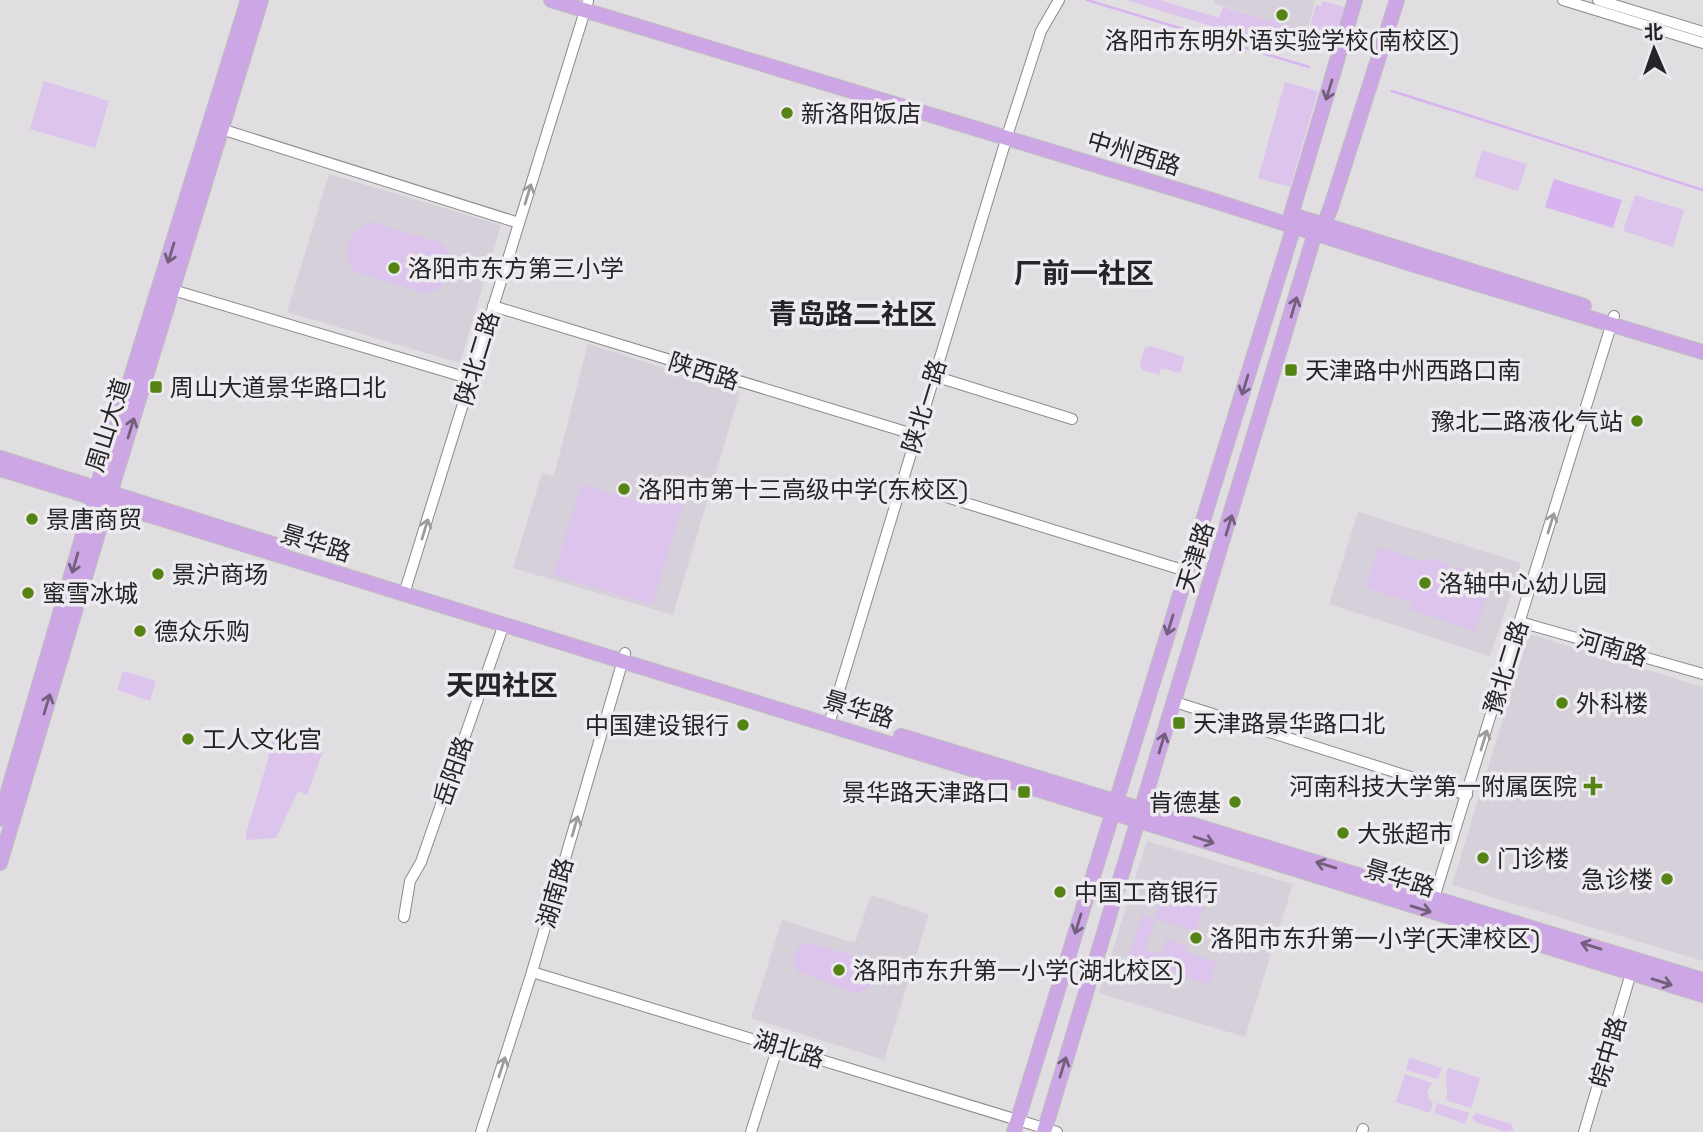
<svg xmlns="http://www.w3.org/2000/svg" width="1703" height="1132" viewBox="0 0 1703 1132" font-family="'Space Grotesk','Noto Sans SC',sans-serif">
<rect width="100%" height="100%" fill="#e0dee1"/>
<g fill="#d6d0da">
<polygon points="1214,0 1315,0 1308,28 1322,32 1317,49 1288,41 1291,27 1213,3"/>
<polygon points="329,174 501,225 460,363 287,312"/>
<polygon points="588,344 740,392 673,615 513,568 542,473 554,476"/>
<polygon points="1358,512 1521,563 1490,656 1329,604"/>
<polygon points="1529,634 1703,687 1703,961 1452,885"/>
<polygon points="1147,841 1293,884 1245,1037 1099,993"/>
<polygon points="871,895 929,914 884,1060 751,1018 782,920 855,943"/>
</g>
<g fill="#dcc4ed">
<polygon points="1126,0 1160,0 1219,18 1223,7 1292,27 1288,41 1298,44 1296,52"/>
<polygon points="1323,1 1348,8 1336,39 1320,46 1323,30 1310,27 1316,5 1321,6"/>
<polygon points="44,81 109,101 95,148 30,129"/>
<polygon points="1285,82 1318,91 1290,187 1258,178"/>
<polygon points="1482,150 1527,164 1518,191 1474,177"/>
<polygon points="1635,195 1684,210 1673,247 1623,231"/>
<path d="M371,222l71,21c17,19 10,48 -18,50l-70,-22c-14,-20 -5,-41 17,-49z"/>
<polygon points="1151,346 1185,357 1180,373 1161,368 1159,375 1143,370 1140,364 1145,348"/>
<polygon points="582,484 651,505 658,486 686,495 652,605 553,575"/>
<polygon points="1379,547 1426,563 1428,557 1450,564 1448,569 1455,572 1457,567 1487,576 1485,581 1491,584 1475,631 1410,609 1412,603 1365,588"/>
<polygon points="123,671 156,681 150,701 117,690"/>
<polygon points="274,730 308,740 307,746 323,751 307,795 298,791 276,838 246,840 246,834 270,752"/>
<polygon points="1162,894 1204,906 1196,931 1155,919 1145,950 1161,955 1166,939 1187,945 1185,952 1216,962 1209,984 1128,959 1142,915 1155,919"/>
<path d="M809,943l57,16 8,13c-1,12 -6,18 -18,21l-58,-21c-8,-13 -4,-26 11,-29z"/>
<polygon points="1409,1058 1442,1068 1438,1079 1406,1070"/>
<path d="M1448,1068l32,10 -9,30 -25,-8c3,-12 -2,-20 2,-32z"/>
<polygon points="1405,1074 1432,1083 1427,1092 1429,1100 1433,1102 1430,1113 1396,1102"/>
<polygon points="1437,1103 1469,1113 1465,1124 1434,1113"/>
<polygon points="1476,1113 1511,1124 1514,1130 1506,1132 1475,1122 1472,1117"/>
</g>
<polygon fill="#d7b4f0" points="1554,179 1622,200 1613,228 1545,207"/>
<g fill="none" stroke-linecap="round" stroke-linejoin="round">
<g stroke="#d7b4f0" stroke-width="2.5">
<polyline points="1087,0 1309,67"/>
<polyline points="1392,91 1703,190"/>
</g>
<g stroke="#8b898c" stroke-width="12">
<g id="minor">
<polyline points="1563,0 1703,43"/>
<polyline points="1598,0 1703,32"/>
<polyline points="221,129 519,223"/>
<polyline points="173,290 471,379"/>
<polyline points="493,306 916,435"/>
<polyline points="934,376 1072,419"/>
<polyline points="901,483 1186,571"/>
<polyline points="404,594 588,1"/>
<polyline points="1520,622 1703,674"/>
<polyline points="1175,702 1467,795"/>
<polyline points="829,724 1009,130 1041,31 1059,0"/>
<polyline points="1434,898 1614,316"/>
<polyline points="404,917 410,881 421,862 504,624"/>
<polyline points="532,972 1057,1132"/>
<polyline points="481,1132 532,972 625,653"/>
<polyline points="751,1132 778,1046"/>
<polyline points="1362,1132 1363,1129"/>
<polyline points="1584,1132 1631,973"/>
</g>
</g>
<g stroke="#bebdbe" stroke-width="16">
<g id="major">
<polyline points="551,0 1205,198 1411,264 1703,352"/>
<polyline points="1292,215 1584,306"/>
<polyline points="0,458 282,547"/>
<polyline points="0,469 1703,995"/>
<polyline points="901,736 1703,980"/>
<polyline points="0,819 97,487 248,0"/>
<polyline points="0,863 105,510 261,0"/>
<polyline points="1014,1132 1294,226 1291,215 1355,0"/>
<polyline points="1044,1132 1315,233 1324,225 1331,207 1397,0"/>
</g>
</g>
<use href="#minor" stroke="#fff" stroke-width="10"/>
<use href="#major" stroke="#cda7e5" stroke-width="14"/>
</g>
<defs><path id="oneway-shaft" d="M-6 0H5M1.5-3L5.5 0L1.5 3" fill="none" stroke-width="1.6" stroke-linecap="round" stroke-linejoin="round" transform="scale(1.75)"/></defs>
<g stroke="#715f7c">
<use href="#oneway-shaft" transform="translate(1329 90) rotate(107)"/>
<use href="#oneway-shaft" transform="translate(171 253) rotate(107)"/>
<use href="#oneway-shaft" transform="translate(1294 307) rotate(-74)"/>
<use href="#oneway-shaft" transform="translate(1245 385) rotate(107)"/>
<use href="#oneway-shaft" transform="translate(131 428) rotate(-73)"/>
<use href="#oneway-shaft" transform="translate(1229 525) rotate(-73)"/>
<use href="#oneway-shaft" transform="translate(75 563) rotate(106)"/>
<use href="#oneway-shaft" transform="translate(1170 625) rotate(107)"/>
<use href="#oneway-shaft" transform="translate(47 704) rotate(-73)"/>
<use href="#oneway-shaft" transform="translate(1162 743) rotate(-73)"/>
<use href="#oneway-shaft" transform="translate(1204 840) rotate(18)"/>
<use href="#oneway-shaft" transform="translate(1326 865) rotate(-163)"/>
<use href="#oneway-shaft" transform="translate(1421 909) rotate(17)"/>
<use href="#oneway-shaft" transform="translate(1078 924) rotate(107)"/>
<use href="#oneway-shaft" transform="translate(1591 946) rotate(-163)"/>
<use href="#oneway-shaft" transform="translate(1662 982) rotate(17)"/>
<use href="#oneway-shaft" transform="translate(1063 1067) rotate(-73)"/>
</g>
<g stroke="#9d9c9d">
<use href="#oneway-shaft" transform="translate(528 194) rotate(-73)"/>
<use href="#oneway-shaft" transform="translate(1551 523) rotate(-73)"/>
<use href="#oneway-shaft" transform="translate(425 529) rotate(-73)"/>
<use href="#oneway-shaft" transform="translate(1484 740) rotate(-73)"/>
<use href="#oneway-shaft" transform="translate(575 826) rotate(-74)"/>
<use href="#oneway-shaft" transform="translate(502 1067) rotate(-72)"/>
</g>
<g fill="#558415" stroke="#edebef" stroke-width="2.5">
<circle cx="1282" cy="15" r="7"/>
<circle cx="787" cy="113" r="7"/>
<circle cx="394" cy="268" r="7"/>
<rect x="1284" y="363" width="14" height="14" rx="3.5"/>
<rect x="149" y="380" width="14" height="14" rx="3.5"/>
<circle cx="1637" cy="421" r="7"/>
<circle cx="624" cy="489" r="7"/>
<circle cx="32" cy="519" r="7"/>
<circle cx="158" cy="574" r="7"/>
<circle cx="1425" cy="583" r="7"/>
<circle cx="28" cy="593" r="7"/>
<circle cx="140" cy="631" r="7"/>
<circle cx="1562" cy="703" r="7"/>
<rect x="1172" y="716" width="14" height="14" rx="3.5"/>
<circle cx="743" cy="725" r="7"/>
<circle cx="188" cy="739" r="7"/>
<path d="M1589.5 775.5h7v7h7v7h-7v7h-7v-7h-7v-7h7z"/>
<rect x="1017" y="785" width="14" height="14" rx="3.5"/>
<circle cx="1235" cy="802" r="7"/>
<circle cx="1343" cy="833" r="7"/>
<circle cx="1483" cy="858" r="7"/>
<circle cx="1667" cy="879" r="7"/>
<circle cx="1060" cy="892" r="7"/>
<circle cx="1196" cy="938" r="7"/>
<circle cx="839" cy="970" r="7"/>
</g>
<g text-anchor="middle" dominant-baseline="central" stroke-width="7" stroke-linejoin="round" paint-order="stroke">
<g font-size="24" fill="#252426" stroke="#edebef" text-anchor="start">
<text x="1282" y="40" text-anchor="middle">洛阳市东明外语实验学校(南校区)</text>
<text x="801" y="113">新洛阳饭店</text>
<text x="408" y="268">洛阳市东方第三小学</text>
<text x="1305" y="370">天津路中州西路口南</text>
<text x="170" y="387">周山大道景华路口北</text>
<text x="1623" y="421" text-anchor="end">豫北二路液化气站</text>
<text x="638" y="489">洛阳市第十三高级中学(东校区)</text>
<text x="46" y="519">景唐商贸</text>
<text x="172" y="574">景沪商场</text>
<text x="1439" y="583">洛轴中心幼儿园</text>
<text x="42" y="593">蜜雪冰城</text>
<text x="154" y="631">德众乐购</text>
<text x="1576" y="703">外科楼</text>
<text x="1193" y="723">天津路景华路口北</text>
<text x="729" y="725" text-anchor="end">中国建设银行</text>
<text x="202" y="739">工人文化宫</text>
<text x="1577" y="786" text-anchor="end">河南科技大学第一附属医院</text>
<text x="1010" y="792" text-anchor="end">景华路天津路口</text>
<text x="1221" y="802" text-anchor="end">肯德基</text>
<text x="1357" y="833">大张超市</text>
<text x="1497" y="858">门诊楼</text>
<text x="1653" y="879" text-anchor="end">急诊楼</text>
<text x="1074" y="892">中国工商银行</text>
<text x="1210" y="938">洛阳市东升第一小学(天津校区)</text>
<text x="853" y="970">洛阳市东升第一小学(湖北校区)</text>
</g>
<g font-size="24" fill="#252426" stroke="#edebef">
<text transform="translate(1134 153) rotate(17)">中州西路</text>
<text transform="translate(477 358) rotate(-73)">陕北二路</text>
<text transform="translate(704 371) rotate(17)">陕西路</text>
<text transform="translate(924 406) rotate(-73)">陕北一路</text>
<text transform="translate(108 425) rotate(-73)">周山大道</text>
<text transform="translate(316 543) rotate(17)">景华路</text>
<text transform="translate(1195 557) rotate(-73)">天津路</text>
<text transform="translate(1612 648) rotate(16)">河南路</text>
<text transform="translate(1506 667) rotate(-73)">豫北二路</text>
<text transform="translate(859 709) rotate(17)">景华路</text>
<text transform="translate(453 771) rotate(-71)">岳阳路</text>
<text transform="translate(1400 878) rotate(17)">景华路</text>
<text transform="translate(555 893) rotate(-74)">湖南路</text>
<text transform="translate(789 1049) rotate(17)">湖北路</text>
<text transform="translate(1608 1052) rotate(-74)">皖中路</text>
</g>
<g font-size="28" font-weight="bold" fill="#252426" stroke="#edebef">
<text x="1084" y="273">厂前一社区</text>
<text x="853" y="314">青岛路二社区</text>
<text x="502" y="685">天四社区</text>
</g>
</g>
<g transform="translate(1654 49) rotate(358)" stroke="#edebef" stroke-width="5" paint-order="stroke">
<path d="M0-5L12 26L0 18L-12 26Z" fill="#252426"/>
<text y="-10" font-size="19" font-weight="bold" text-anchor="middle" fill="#252426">北</text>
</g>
</svg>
